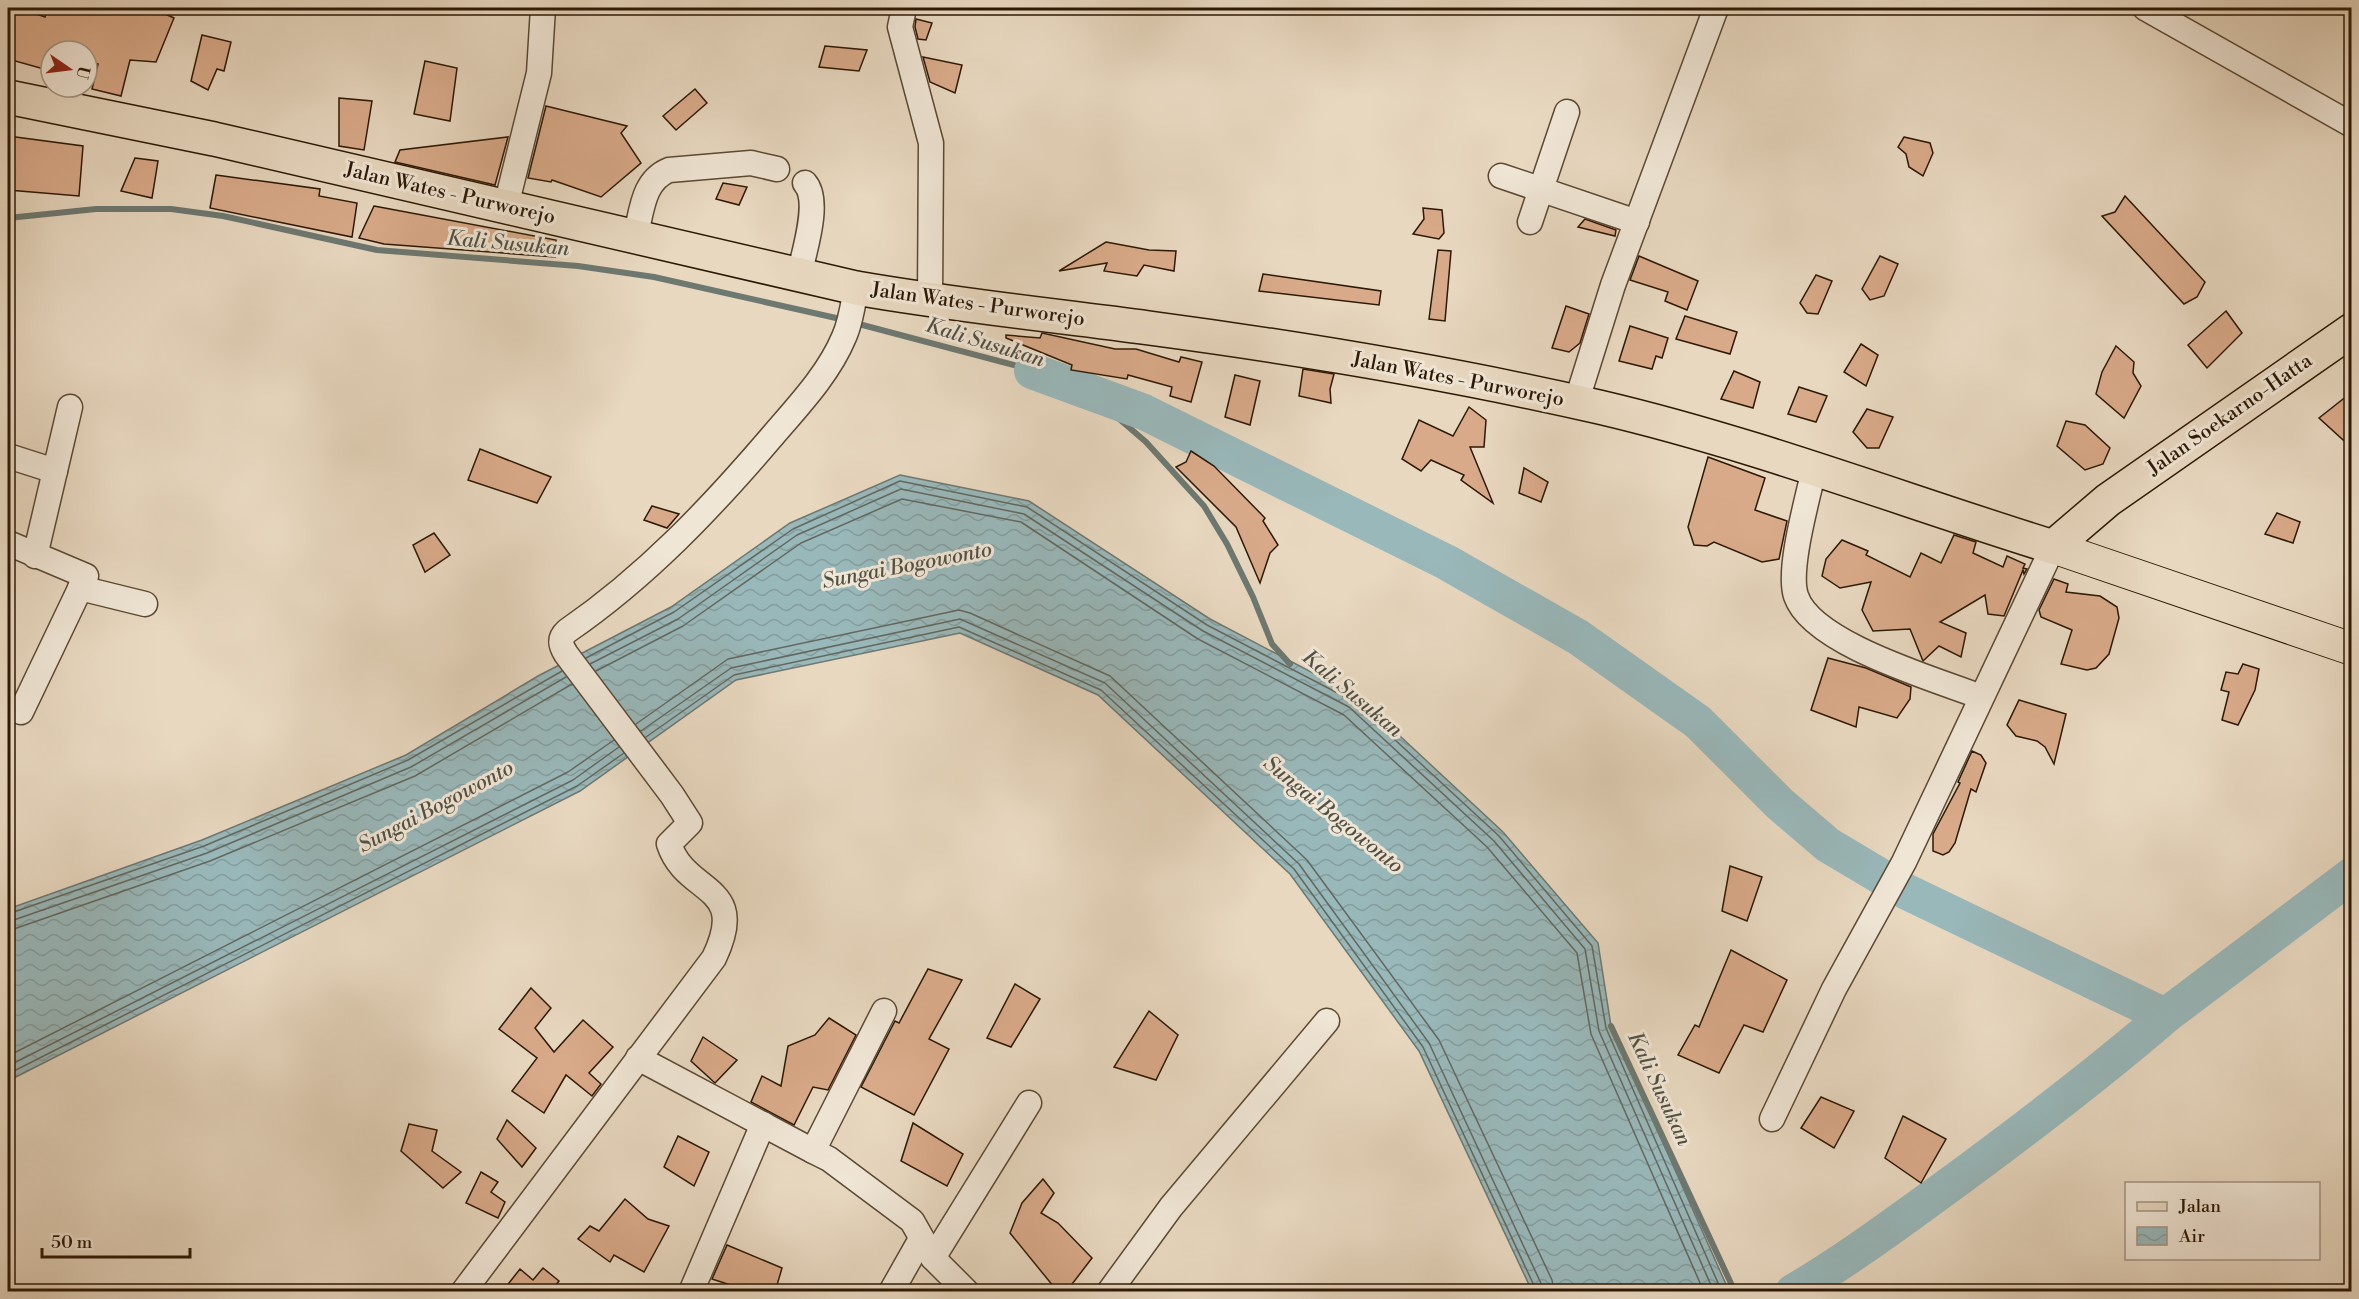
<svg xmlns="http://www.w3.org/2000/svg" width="2359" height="1299" viewBox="0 0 2359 1299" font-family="'Libre Bodoni',serif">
<defs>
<pattern id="water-waves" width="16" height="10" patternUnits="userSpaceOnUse" patternTransform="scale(1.5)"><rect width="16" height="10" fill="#99b8ba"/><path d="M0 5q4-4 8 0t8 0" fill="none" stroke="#849d9e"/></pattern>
</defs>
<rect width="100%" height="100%" fill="#e8d8c0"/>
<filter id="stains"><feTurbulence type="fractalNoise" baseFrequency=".00333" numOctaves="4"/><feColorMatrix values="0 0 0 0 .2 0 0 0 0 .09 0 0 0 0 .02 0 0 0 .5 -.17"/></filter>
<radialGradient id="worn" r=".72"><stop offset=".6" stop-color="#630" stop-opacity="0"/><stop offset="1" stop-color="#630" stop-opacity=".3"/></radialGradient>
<polygon fill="url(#water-waves)" stroke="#6d7871" stroke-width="1.5" points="900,475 1029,501 1210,619 1357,696 1503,832 1598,943 1611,1026 1729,1291 1532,1291 1419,1051 1290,874 1098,695 960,633 736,680 580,791 8,1081 8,909 202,840 406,755 538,676 671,607 790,523"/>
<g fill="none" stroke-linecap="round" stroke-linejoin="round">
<g stroke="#62685f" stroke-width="1.5">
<polyline points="586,658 674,612 793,529 900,481 1027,507 1207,625 1353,701 1499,836 1592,946 1606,1028 1722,1292"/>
<polyline points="590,664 678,619 797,535 901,489 1024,514 1203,631 1349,707 1494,841 1585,949 1599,1031 1714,1292"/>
<polyline points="596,671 683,626 801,543 902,499 1021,522 1198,639 1344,715 1487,847 1577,953 1591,1034 1704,1292"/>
<polyline points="636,724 728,659 959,610 970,613 1110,676 1307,860 1439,1040 1552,1280 1554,1292"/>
<polyline points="641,731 731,668 960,619 1105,683 1299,864 1429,1043 1545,1292"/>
<polyline points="646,737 734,675 959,627 1101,690 1294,869 1423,1047 1537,1292"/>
<polyline points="8,914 204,846 408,760 562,671"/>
<polyline points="8,922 207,853 411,767 566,677"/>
<polyline points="8,931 210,861 415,776 572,684"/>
<polyline points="8,1056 568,772 614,740"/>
<polyline points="8,1066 573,780 619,747"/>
<polyline points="8,1074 577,786 624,753"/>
</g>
<g stroke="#6d7871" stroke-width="6">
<polyline points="8,218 96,209 171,209 223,216 377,250 578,266 654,277 845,320"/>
<polyline points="855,323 1025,368 1110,411 1146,442 1204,506 1227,544 1253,597 1272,644 1290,664"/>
<polyline points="1611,1026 1735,1292"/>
</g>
<g stroke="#99b8ba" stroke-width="36">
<path d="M1032,371l112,41 302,150 132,75 120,85 82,82 48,41 79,47 258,124c-73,63 -150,121 -228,178 -47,34 -93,68 -144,98"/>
<polyline points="2165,1016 2352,875"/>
</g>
</g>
<g fill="#d9aa89" stroke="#2c1804" stroke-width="1.5">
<polygon points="12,8 20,8 45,17 48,8 152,8 174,18 156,62 130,60 121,96 92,89 98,64 87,61 87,51 51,51 51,71 8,59"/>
<polygon points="916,19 932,23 926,40 918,39 915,27"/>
<polygon points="202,35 231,42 224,71 217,69 208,90 191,81"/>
<polygon points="825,46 867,50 859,71 819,67"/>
<polygon points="923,57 962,65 955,93 930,82"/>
<polygon points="425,61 457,68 450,121 414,114"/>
<polygon points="695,89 707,103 676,130 663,116"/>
<polygon points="339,98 372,101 364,150 339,146"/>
<polygon points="546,106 627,126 621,133 641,163 601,197 552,180 551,182 528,178"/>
<polygon points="8,136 83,146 79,196 8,190"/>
<polygon points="508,137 495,185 395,162 400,150"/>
<polygon points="1904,137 1930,143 1933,153 1923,176 1909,167 1906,154 1898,147"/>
<polygon points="135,158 158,161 152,198 121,191"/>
<polygon points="216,175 320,189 319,196 357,203 352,237 210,208"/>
<polygon points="723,183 747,187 739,205 716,199"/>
<polygon points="2125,196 2205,282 2197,297 2184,304 2102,216 2115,212"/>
<polygon points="374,206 556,240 555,257 384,244 359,238"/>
<polygon points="1423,208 1442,210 1444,233 1439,239 1413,234 1424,219"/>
<polygon points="1585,219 1616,230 1615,236 1578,227"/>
<polygon points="1106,242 1149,250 1176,251 1174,271 1144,265 1137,276 1104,271 1107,263 1059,271"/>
<polygon points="1438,250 1451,251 1445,321 1429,319"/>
<polygon points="1639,256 1698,281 1687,310 1665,301 1668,292 1630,280"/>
<polygon points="1880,256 1898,264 1884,296 1870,300 1862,289"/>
<polygon points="1263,274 1381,291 1379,305 1259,291"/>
<polygon points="1816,275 1832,281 1818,314 1807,313 1800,303"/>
<polygon points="1566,306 1589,314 1580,343 1569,352 1552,348"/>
<polygon points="2226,311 2242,333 2207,368 2188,345"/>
<polygon points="1685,316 1737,332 1730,354 1676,339"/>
<polygon points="1630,326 1668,338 1662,358 1656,356 1652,369 1619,361"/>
<polygon points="1042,333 1115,349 1136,349 1179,362 1181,357 1202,362 1191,402 1170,396 1172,387 1128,375 1127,379 1071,370 1072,365 1006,338 1006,335 1040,338"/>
<polygon points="1861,344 1878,355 1866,386 1844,372"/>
<polygon points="2116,346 2134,362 2133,373 2141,386 2124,418 2096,394 2102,372"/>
<polygon points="1303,369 1334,374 1330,389 1331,403 1299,396"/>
<polygon points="1734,371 1760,382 1753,408 1721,399"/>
<polygon points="1235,375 1260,381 1250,425 1225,417"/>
<polygon points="1799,387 1827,396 1816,422 1788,414"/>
<polygon points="2352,392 2352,448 2319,418"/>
<polygon points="1469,407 1486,420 1484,447 1470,447 1493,503 1461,480 1464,475 1431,460 1421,471 1402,459 1419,420 1453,436"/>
<polygon points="1867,409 1893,417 1879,448 1867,448 1853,432"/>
<polygon points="2066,421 2085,425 2110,448 2103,464 2085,470 2057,446"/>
<polygon points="480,449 551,477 537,503 468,480"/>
<polygon points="1191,451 1214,466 1265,518 1263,521 1278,545 1270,553 1260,583 1236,527 1176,467 1186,462"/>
<polygon points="1708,457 1765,478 1755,510 1787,521 1779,559 1762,562 1714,542 1707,546 1694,545 1688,527"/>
<polygon points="1524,468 1548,482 1541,502 1519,493"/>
<polygon points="652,506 679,514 667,528 644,520"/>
<polygon points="2277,513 2300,522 2293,543 2265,534"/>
<polygon points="434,533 450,555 425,572 413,545"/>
<polygon points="1954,535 1976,542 1973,553 2003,567 2007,556 2025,564 2023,568 2027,569 2024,574 2023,570 2004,616 1988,614 1985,595 1940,622 1966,633 1961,657 1939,646 1923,661 1910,629 1873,631 1862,610 1871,582 1840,588 1822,576 1826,559 1842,540 1868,551 1866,555 1910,577 1921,553 1941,563"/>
<polygon points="2054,579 2068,584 2066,592 2100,596 2117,607 2119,618 2109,654 2096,668 2087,670 2061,664 2072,630 2041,617 2039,610"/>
<polygon points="1828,658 1866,668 1911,687 1910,699 1897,718 1859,707 1856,727 1811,710"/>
<polygon points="2243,664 2259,669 2255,690 2238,725 2222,720 2229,692 2221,690 2226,672 2238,674"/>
<polygon points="2019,700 2066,714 2054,764 2045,747 2037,741 2016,736 2007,725"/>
<polygon points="1972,751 1981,755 1986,763 1976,792 1971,789 1955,843 1949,852 1943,855 1933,851 1933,834 1960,783 1958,782"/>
<polygon points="1730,866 1762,877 1747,921 1722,911"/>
<polygon points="1731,950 1787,980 1763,1032 1744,1025 1719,1073 1678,1055 1695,1025 1699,1027"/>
<polygon points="928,969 962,980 929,1039 949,1049 914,1115 861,1087 895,1021 899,1023"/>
<polygon points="1015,984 1040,999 1011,1047 987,1038"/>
<polygon points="531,988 551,1008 535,1028 554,1052 583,1020 613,1047 589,1073 601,1084 592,1096 566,1075 544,1113 512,1091 537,1058 499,1029"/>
<polygon points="1149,1011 1178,1035 1156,1080 1114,1067"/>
<polygon points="829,1018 856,1035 828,1090 813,1087 794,1125 751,1102 762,1076 781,1086 788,1046 815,1035"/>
<polygon points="703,1037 737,1060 715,1083 691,1061"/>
<polygon points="1821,1097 1854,1111 1834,1148 1801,1128"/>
<polygon points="1903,1116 1946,1139 1921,1183 1885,1158"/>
<polygon points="507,1120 536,1148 522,1167 497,1139"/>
<polygon points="913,1123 963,1154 947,1186 901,1161"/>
<polygon points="409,1124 437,1130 432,1151 461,1172 443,1188 401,1151"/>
<polygon points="678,1136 709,1152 694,1186 664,1167"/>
<polygon points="481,1172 498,1182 491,1192 505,1202 498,1218 466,1203"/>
<polygon points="1043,1179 1054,1193 1041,1213 1058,1223 1092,1258 1066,1292 1058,1292 1010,1233 1022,1203"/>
<polygon points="625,1199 648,1219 669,1226 644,1272 614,1255 610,1262 578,1239 590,1226 599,1231"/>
<polygon points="727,1245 782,1268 775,1292 752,1292 712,1279"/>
<polygon points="543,1268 559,1281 550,1292 502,1292 520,1269 533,1280"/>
</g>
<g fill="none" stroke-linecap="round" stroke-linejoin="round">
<g stroke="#5b4833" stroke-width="27">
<g id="minor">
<polyline points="904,8 900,27 931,143 930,301"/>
<polyline points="2145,8 2352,125"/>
<polyline points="1501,176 1637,222"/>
<polyline points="506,206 539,73 543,8"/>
<polyline points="1530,222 1567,112"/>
<path d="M635,238c7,-26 7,-57 34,-68l82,-7 26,6"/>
<path d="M799,275c5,-23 22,-74 6,-92"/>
<polyline points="1576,403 1613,285 1716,8"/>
<polyline points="8,456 55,471"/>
<path d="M1814,469c-6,29 -27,100 -18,127 16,48 139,83 185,101"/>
<polyline points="8,543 86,576 21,712 8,706"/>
<polyline points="35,556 70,407"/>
<polyline points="80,588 145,604"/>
<polyline points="884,1011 813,1151 829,1159 912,1221 933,1258 967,1292"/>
<polyline points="638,1058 813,1151"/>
<polyline points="1772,1119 1834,989 1904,862 2053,547"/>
<polyline points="933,1258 1029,1103"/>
<path d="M463,1292l251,-334c36,-75 -28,-62 -45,-114l21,-21 -18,-28 -106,-141c-5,-8 -8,-15 1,-23 80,-55 145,-124 208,-198 25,-29 54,-60 69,-96 7,-15 9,-33 12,-49"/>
<polyline points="691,1292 763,1124"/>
<polyline points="891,1292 921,1239"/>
<polyline points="1109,1292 1171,1207 1327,1021"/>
</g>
</g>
<g stroke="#2c1804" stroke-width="34">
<polyline id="major" points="2053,547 2352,649"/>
</g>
<g stroke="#2c1804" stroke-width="36">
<path id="highway" d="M8,97l206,42 642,149c97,17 195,27 293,40 150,20 302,45 450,79 154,36 303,93 454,140l55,-47 244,-170"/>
</g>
<use href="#minor" stroke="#f0e6d6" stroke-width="24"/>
<use href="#major" stroke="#e8d8c0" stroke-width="32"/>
<use href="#highway" stroke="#e8d8c0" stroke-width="33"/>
</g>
<g text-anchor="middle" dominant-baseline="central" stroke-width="6" stroke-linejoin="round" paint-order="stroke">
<g font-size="20" fill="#2c1804" stroke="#f0e6d6">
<text transform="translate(450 194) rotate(13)">Jalan Wates - Purworejo</text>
<text transform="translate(978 305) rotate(8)">Jalan Wates - Purworejo</text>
<text transform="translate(1458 380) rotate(11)">Jalan Wates - Purworejo</text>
<text transform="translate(2230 415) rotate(-35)">Jalan Soekarno-Hatta</text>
</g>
<g font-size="21" font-style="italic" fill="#525044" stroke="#f0e6d6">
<text transform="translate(508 244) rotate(5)">Kali Susukan</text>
<text transform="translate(985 343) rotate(17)">Kali Susukan</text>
<text transform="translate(907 566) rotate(-11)">Sungai Bogowonto</text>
<text transform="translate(1352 694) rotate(40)">Kali Susukan</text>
<text transform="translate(436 807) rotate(-28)">Sungai Bogowonto</text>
<text transform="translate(1333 815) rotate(39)">Sungai Bogowonto</text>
<text transform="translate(1659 1089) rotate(65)">Kali Susukan</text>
</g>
</g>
<rect width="2359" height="1299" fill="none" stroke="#e8d8c0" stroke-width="30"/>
<rect x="9" y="9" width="2341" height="1281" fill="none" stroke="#2c1804" stroke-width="3"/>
<rect x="15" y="15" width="2329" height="1269" fill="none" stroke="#2c1804" stroke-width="1.5"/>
<rect x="2125" y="1182" width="195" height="78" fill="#f0e6d6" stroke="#a29482" stroke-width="1.5"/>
<rect x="2137" y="1202" width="30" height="9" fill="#e8d8c0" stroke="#a29482" stroke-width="1.5"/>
<text x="2179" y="1212" font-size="18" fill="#2c1804">Jalan</text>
<rect x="2137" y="1227" width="30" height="18" fill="url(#water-waves)" stroke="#a29482" stroke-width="1.5"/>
<text x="2179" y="1242" font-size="18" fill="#2c1804">Air</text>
<g transform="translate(69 69) rotate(104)"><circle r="28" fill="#f0e6d6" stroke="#a29482" stroke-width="1.5"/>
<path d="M0-4.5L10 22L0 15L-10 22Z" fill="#8f2418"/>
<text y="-9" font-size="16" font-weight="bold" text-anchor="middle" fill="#2c1804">U</text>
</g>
<path d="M42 1248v9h148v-9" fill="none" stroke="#2c1804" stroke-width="3"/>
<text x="51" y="1248" font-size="18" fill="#2c1804" stroke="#f0e6d6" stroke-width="4.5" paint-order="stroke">50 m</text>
<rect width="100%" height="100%" filter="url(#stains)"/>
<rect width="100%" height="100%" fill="url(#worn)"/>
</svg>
